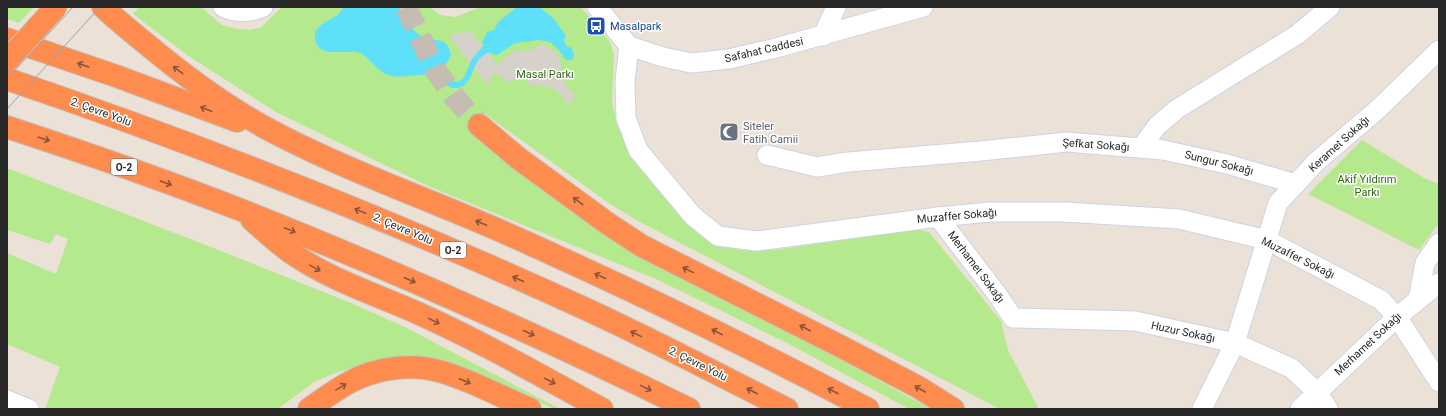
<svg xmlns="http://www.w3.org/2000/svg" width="1446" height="416" viewBox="0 0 1446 416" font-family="Roboto,sans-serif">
<rect width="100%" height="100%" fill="#ece1d7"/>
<g fill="#b5e98d">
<polygon points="7,7 34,7 19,23 7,19"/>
<polygon points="139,7 201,7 222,25 238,29 249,30 260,28 282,7 430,7 440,15 456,17 480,7 581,7 610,42 614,55 612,100 617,126 633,155 650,180 686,223 716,243 740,250 775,250 917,229 930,233 1001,321 1008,350 1039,409 1000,409 638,221 610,204 485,114 468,128 495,154 583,219 931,409 909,409 789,344 658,280 428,186 276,112 190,57 133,14"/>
<polygon points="1362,140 1424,178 1439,184 1439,223 1419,250 1308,194"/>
<polygon points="7,168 216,249 351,303 407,328 560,409 555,409 466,371 373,362 335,373 314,382 278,409 45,409 60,367 7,344 7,253 56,274 68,239 56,234 50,244 7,230"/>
</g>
<polygon fill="#d7d1cb" points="470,31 499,66 502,60 514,51 534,50 537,46 543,44 554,50 559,58 565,82 568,88 575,95 572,102 569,105 558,92 553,88 536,85 530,86 526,79 522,77 518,77 509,82 495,73 486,84 449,35"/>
<path fill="#5edffa" d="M344,7h55c7,8 10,20 18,26 14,12 30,0 34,22l-8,15v4l12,8h4l5,-5 8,-18 12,-14 -2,-3 5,-10 7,-2 5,-9 18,-14h21l4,2 12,10 12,17 -2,4c1,5 3,7 8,8l2,8 -2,4h-6l-8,-11 -8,-7 -11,-2 -24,3 -18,12 -5,-1 -3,-2c-3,2 -7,4 -10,7 -6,8 -8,24 -18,28 -11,5 -18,-6 -27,-10 -15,-6 -33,4 -48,-3 -10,-5 -15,-14 -24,-20 -13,-7 -44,7 -47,-15 -2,-13 12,-17 21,-23 3,-2 5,-6 8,-9z"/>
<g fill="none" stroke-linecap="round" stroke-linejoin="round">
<polyline stroke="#c5bcb4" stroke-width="22" stroke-dasharray="22 11" stroke-linecap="butt" points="406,7 436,71 456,99 479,125"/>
<g stroke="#ccd3e3" stroke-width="21">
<g id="street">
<path d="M223,7c12,6 28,6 40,0"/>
<polyline points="597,7 629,46 663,57 691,63 729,59 776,48 923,7"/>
<polyline points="823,36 836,7"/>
<polyline points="629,46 625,81 626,118 638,150 693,216 718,236 757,241 938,217 990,212 1064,212 1179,219 1267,240 1381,300 1397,317 1439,382"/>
<polyline points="1141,148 1157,126 1177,109 1298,34 1330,7"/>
<polyline points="767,155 817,167 848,162 981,151 1067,142 1163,150 1227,164 1296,184"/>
<polyline points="938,217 997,294 1013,318 1135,321 1235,343 1291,368 1317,392 1328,409"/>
<polyline points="1418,300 1425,263 1439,243"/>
<polyline points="7,400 29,409"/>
<polyline points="1202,409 1235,343 1278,203 1316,162 1377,110 1439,50"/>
<polyline points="1300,409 1397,317 1439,283"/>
</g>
</g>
<g stroke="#c3c3c3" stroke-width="24">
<g id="highway">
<path d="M103,7c15,14 31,27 47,40 41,34 85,66 133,90 71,36 147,63 220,95 124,55 245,114 365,177"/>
<polyline points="7,39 116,76 237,121"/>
<path d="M7,79c194,66 384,141 570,226 71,32 140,69 210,104"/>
<polyline points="479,125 518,158 607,223 642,246 840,346 918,387 953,409"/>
<path d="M7,127c79,26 157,53 234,83 152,60 301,127 448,199"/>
<path d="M252,220c17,15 33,30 52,41 37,23 79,36 118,54 62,28 121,62 180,94"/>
<path d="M309,409c13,-9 26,-19 41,-27 26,-14 61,-19 89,-11 30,8 62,26 91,38"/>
</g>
</g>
<use href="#street" stroke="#fff" stroke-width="19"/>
<use href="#highway" stroke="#ff8c4f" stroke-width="22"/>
<g stroke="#9aa0b4" stroke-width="1">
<polyline points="7,79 73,7"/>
<polyline points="7,109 100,7"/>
</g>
<g stroke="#c3c3c3" stroke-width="24" stroke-linecap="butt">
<polyline id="highway-bridge" points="7,61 56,7"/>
</g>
<use href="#highway-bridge" stroke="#ff8c4f" stroke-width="22"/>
</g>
<defs><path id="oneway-shaft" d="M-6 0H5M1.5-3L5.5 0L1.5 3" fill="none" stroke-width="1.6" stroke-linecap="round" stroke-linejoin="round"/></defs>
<g stroke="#89553a">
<use href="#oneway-shaft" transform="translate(83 65) rotate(-161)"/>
<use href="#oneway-shaft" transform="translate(178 70) rotate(-144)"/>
<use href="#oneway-shaft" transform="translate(206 109) rotate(-159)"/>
<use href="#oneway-shaft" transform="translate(44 139) rotate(18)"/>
<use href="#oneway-shaft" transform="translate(166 183) rotate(20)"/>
<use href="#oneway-shaft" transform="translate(578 201) rotate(-143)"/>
<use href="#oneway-shaft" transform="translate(360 211) rotate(-158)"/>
<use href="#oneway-shaft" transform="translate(481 223) rotate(-157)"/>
<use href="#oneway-shaft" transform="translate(290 230) rotate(22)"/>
<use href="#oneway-shaft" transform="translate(315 268) rotate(29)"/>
<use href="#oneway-shaft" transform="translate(688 270) rotate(-154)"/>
<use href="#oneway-shaft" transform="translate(600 276) rotate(-155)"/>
<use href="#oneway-shaft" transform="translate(518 279) rotate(-156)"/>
<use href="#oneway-shaft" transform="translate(410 280) rotate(23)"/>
<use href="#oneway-shaft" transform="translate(434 321) rotate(26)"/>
<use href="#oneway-shaft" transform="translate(805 328) rotate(-153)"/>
<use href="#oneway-shaft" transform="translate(717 332) rotate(-153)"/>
<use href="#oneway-shaft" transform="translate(529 333) rotate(24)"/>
<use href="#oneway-shaft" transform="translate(636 334) rotate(-154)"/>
<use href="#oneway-shaft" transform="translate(465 381) rotate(23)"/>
<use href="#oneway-shaft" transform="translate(550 381) rotate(28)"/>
<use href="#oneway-shaft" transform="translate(341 387) rotate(-31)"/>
<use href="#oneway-shaft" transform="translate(646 388) rotate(26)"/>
<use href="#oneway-shaft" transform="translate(920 389) rotate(-150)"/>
<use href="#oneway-shaft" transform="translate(752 391) rotate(-153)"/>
<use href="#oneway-shaft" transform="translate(833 391) rotate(-152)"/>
</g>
<defs>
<g id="bus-square" transform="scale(1)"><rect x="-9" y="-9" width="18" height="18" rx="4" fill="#1a4fb4" stroke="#fff"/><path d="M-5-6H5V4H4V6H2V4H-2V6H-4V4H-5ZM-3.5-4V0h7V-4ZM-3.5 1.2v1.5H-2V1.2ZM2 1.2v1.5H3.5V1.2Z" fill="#fff"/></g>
<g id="mosque-square" transform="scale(1)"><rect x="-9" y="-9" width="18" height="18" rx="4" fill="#6b7280" stroke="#fff"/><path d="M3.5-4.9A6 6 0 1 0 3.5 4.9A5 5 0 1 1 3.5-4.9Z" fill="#fff"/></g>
</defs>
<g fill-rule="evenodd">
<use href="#bus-square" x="596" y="26"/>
<use href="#mosque-square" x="729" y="132"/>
</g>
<g text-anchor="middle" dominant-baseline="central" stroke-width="3" stroke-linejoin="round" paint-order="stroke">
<g fill="#fff" stroke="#686868" stroke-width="1">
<rect x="111" y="159" width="26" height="16" rx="3"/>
<rect x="440" y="242" width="26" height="16" rx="3"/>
</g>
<g font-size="10" font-weight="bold" fill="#282828">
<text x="124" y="167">O-2</text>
<text x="453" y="250">O-2</text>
</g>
<g font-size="11" fill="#164399" stroke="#fff" text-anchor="start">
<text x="610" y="26">Masalpark</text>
</g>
<g font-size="11" fill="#282828" stroke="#fff">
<text transform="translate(764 50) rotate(-13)">Safahat Caddesi</text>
<text transform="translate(101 112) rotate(20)">2. Çevre Yolu</text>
<text transform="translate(1339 144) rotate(-42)">Keramet Sokağı</text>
<text transform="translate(1096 145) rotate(4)">Şefkat Sokağı</text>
<text transform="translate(1219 163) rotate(14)">Sungur Sokağı</text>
<text transform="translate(957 216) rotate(-5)">Muzaffer Sokağı</text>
<text transform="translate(403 229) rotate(23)">2. Çevre Yolu</text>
<text transform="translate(1298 258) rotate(26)">Muzaffer Sokağı</text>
<text transform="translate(976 267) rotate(53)">Merhamet Sokağı</text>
<text transform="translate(1183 332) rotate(12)">Huzur Sokağı</text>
<text transform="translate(1368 344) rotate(-43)">Merhamet Sokağı</text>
<text transform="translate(698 364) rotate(26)">2. Çevre Yolu</text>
</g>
<g font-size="11" fill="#2c6a12" stroke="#fff">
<text x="545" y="74">Masal Parkı</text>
<text x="1367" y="179">Akif Yıldırım<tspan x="1367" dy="13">Parkı</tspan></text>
</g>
<g font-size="11" fill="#5b616d" stroke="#fff" text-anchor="start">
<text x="743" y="126">Siteler<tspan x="743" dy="13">Fatih Camii</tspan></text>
</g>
</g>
<rect width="1446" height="416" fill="none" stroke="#282828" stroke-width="16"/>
</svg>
